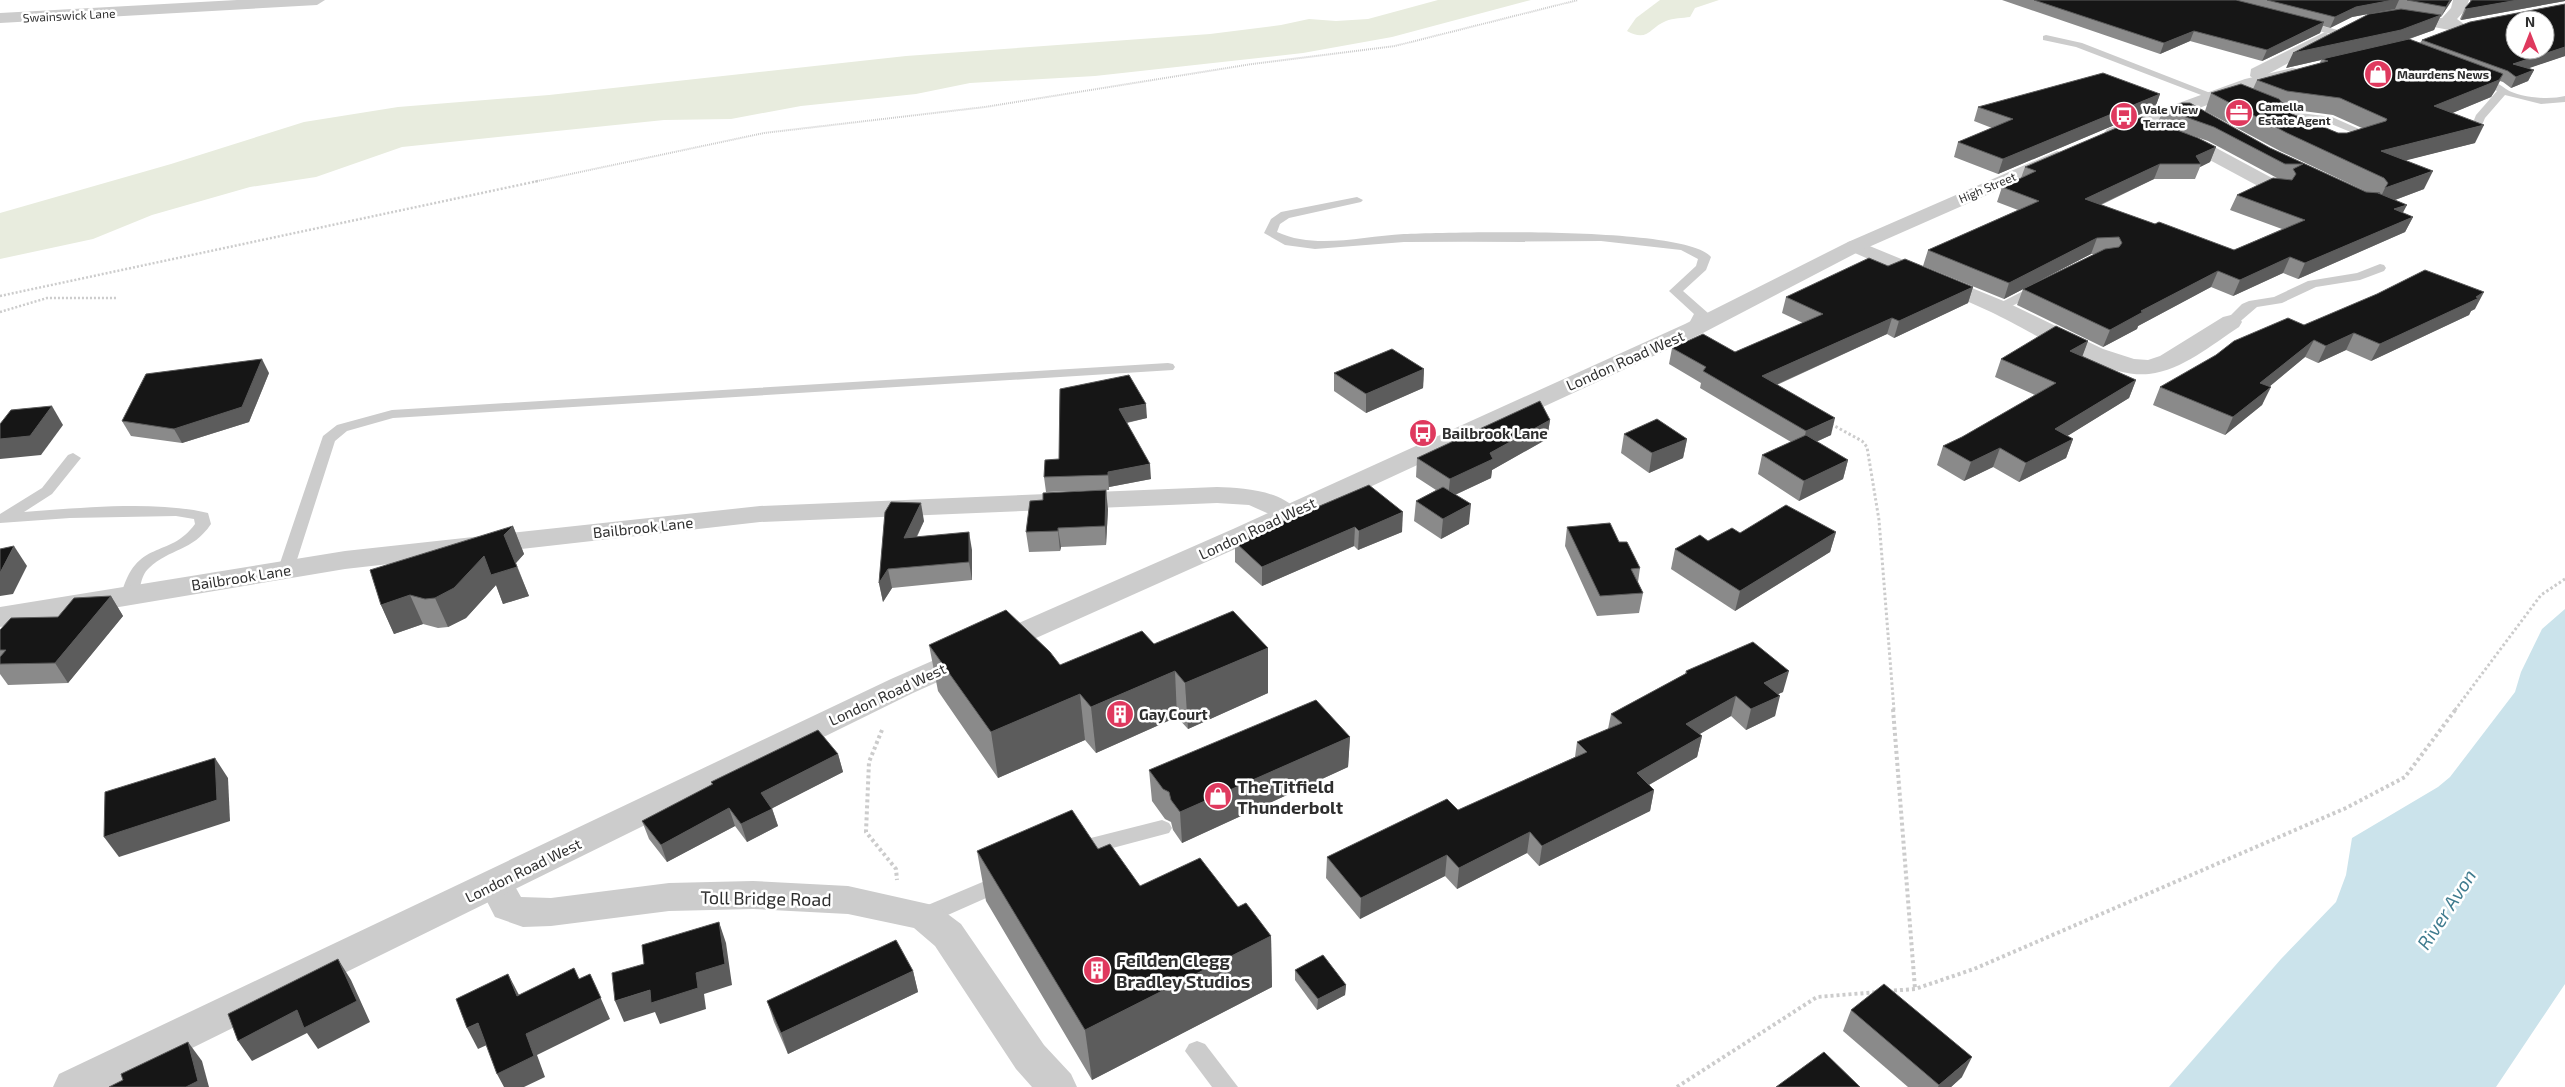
<svg xmlns="http://www.w3.org/2000/svg" width="2565" height="1087" viewBox="0 0 2565 1087" font-family="'Exo 2',sans-serif">
<rect width="100%" height="100%" fill="#fff"/>
<g fill="#e8ecde">
<polygon points="1438,0 1531,0 1392,37 1303,53 1095,76 970,83 916,94 801,106 731,119 664,120 402,147 316,177 250,187 152,215 93,239 0,259 0,213 171,164 304,122 398,107 549,95 906,56 1210,34 1281,25 1309,19 1336,21 1368,19"/>
<path d="M1660,0h59l-24,8 -5,9c-7,1 -17,1 -24,4 -16,6 -18,22 -39,10l9,-13z"/>
</g>
<polygon fill="#cbe3eb" points="2565,609 2565,984 2496,1087 2169,1087 2281,959 2336,902 2346,875 2352,838 2438,787 2450,777 2515,692 2521,672 2542,629"/>
<g fill="none" stroke-linecap="round" stroke-linejoin="round">
<polyline stroke="#ccc" stroke-width="2" stroke-dasharray="1 1" stroke-linecap="butt" points="533,182 764,133 985,107 1252,64 1395,46 1578,0"/>
<g stroke="#ccc" stroke-width="2.5" stroke-dasharray="2 2" stroke-linecap="butt">
<polyline points="0,296 538,181"/>
<polyline points="0,312 47,298 116,298"/>
</g>
<g stroke="#ccc" stroke-width="3" stroke-dasharray="2.5 2.5" stroke-linecap="butt">
<polyline points="1831,424 1862,441 1867,447 1879,520 1894,710"/>
<polyline points="2455,710 2541,595 2565,579"/>
</g>
<g stroke="#ccc" stroke-width="4" stroke-dasharray="3 3" stroke-linecap="butt">
<polyline points="1893,709 1915,989"/>
<polyline points="882,730 869,762 866,832 896,869 897,880"/>
<polyline points="1888,991 1915,989 1974,969 2346,808 2405,777 2456,709"/>
<polyline points="1677,1087 1817,997 1877,992"/>
</g>
<g fill="#ccc" fill-rule="evenodd">
<polygon points="2301,21 2338,30 2340,32 2335,35 2298,26 2298,22"/>
<polygon points="2046,35 2082,43 2218,96 2209,98 2076,47 2043,40 2043,36"/>
<path d="M2473,75c12,-2 24,8 33,14 13,9 44,11 59,7v6l-24,2 -36,-9 -20,23 -6,14h-8l-1,-2 6,-15 21,-24 -24,-12z"/>
<polygon points="2277,110 2332,117 2377,137 2372,140 2364,140 2363,137 2326,122 2273,115 2272,113"/>
<path d="M1357,197l6,3 -2,2 -72,16 -9,6 -3,8c39,18 85,4 127,2 48,-2 282,-8 307,23l-5,13 -23,21 25,22 -10,19h-10l-2,-3 8,-15 -25,-23 27,-25 2,-7 -17,-9 -80,-9 -197,1 -89,7 -30,-4 -21,-12 7,-14 10,-7z"/>
<polygon points="2380,264 2384,265 2386,268 2384,271 2360,280 2316,287 2282,303 2257,307 2236,325 2226,325 2224,322 2242,304 2249,301 2274,297 2308,281 2357,273"/>
<polygon points="2039,283 2044,284 2045,287 2044,290 2004,310 1994,310 1992,307"/>
<polygon points="1168,363 1173,364 1175,367 1173,370 393,418 347,431 335,441 294,569 292,573 280,573 278,569 323,436 337,425 392,410"/>
<path d="M73,453l8,5 -29,36 -28,18c54,-4 131,-12 184,1l3,11c-19,28 -41,24 -62,44 -10,9 -7,22 -14,32h-12l-2,-4c15,-59 48,-36 74,-72l-1,-5 -18,-3 -106,2 -70,5v-9l42,-26 26,-33z"/>
<polygon points="1162,820 1169,823 1172,828 1169,833 1075,858 1068,856 1065,850 1068,844 1075,842"/>
<polygon points="1004,873 1011,875 1014,881 1011,887 932,922 924,925 916,922 913,916 916,910"/>
<polygon points="1197,1041 1205,1044 1238,1087 1212,1087 1185,1051 1189,1044"/>
</g>
<g fill="#ccc" fill-rule="evenodd">
<polygon points="237,0 325,0 317,5 0,23 0,13"/>
<polygon points="2453,0 2469,0 2466,9 2457,19 2468,27 2466,30 2460,32 2402,21 2394,16 2402,11 2442,18 2451,8"/>
<polygon points="2325,32 2333,37 2331,40 2268,74 2274,79 2272,83 2260,83 2250,76 2251,69"/>
<polygon points="2180,135 2207,143 2285,185 2288,189 2285,193 2271,193 2193,151 2174,144 2171,140 2174,136"/>
<path d="M1855,240l151,62 97,47 31,10 14,1 12,-4 63,-39 8,-2 8,2 3,5 -3,5c-28,18 -56,43 -90,47 -44,5 -118,-43 -158,-62 -47,-22 -96,-41 -143,-62l-3,-4 3,-4z"/>
<path d="M1217,487c26,1 67,3 83,27l-4,6 -9,2 -38,-17 -32,-2 -457,19 -415,47 -345,58v-20l345,-56 415,-45z"/>
<polygon points="496,870 508,874 521,897 551,898 669,883 753,881 848,886 937,906 961,924 1044,1045 1071,1074 1077,1087 1032,1087 1016,1069 935,946 914,928 848,914 753,909 669,911 551,926 523,927 495,917 478,884 484,874"/>
</g>
<g fill="#ccc" fill-rule="evenodd">
<polygon points="2292,68 2298,69 2300,73 2298,77 2257,87 2119,137 2107,137 2104,133 2107,129 2245,79"/>
<polygon points="2057,151 2064,153 2066,157 2064,161 1862,250 1701,334 1253,541 913,693 113,1087 53,1087 59,1074 891,679 1233,529 1685,324 1848,242"/>
</g>
</g>
<g fill="#8a8a8a" fill-rule="evenodd">
<path d="M2002,0h450l-11,17h-1l-6,13 -30,11 16,2 2,-3 143,-36v52l-37,12 6,2 -6,11 -17,7 -8,-6 -3,-1 -9,16 -39,16 23,30 -69,17 18,29 -29,11 8,13 10,4 -8,15 -107,47 -15,-6 -50,23 -22,-9 -73,39 -1,3 -34,18 -86,-42 6,-16 -19,10 -81,-33 5,-16 90,-40 -21,-8 5,-15 19,-9 4,-11 133,-44 5,-14 19,-6 88,45 97,44 -87,-41 -75,-40 6,-18 42,-4 4,-9 63,-17 1,-3 -35,8 82,-54 -16,3 -22,11 -7,-2 -3,7 -58,28 -72,-20 -30,13zM2288,109l45,6 29,13 -15,5h-9l-46,-19zM2188,134l20,7 69,37 -40,17 -7,15 52,19 -48,21 -79,-26 -54,-19 53,-26h41l5,-12 10,-5 6,-15zM2091,254h4l-70,34z"/>
<polygon points="2470,0 2565,0 2565,1 2461,20 2460,19 2465,8 2470,3"/>
<polygon points="2160,94 2155,108 1998,174 1954,157 1958,142 1992,128 1974,121 1978,107"/>
<polygon points="1888,266 1973,287 1968,303 1894,338 1887,334 1777,385 1831,435 1816,442 1848,460 1843,479 1799,501 1758,474 1762,455 1791,442 1700,388 1701,383 1669,364 1672,348 1735,352 1803,323 1782,313 1786,297"/>
<polygon points="2475,309 2471,311 2469,315 2371,361 2346,350 2318,363 2305,357 2269,387 2262,405 2225,435 2153,405 2160,387 2304,325"/>
<polygon points="2088,341 2082,356 2136,380 2129,398 2067,436 2073,439 2066,458 2019,482 1993,467 1964,481 1937,465 1943,446 1962,437 2035,395 1995,377 2001,359"/>
<polygon points="1424,369 1423,388 1366,413 1334,391 1334,373"/>
<polygon points="269,373 249,422 182,443 131,436 122,421"/>
<polygon points="1060,389 1147,418 1127,423 1151,479 1109,487 1109,490 1046,492 1044,477 1059,459"/>
<polygon points="1550,420 1547,439 1492,470 1491,478 1455,495 1469,524 1441,539 1414,521 1416,501 1436,490 1416,477 1417,458"/>
<polygon points="1624,434 1687,439 1683,458 1649,473 1621,453"/>
<polygon points="1369,485 1402,532 1358,550 1354,546 1262,586 1235,562 1235,542"/>
<polygon points="1108,509 1106,545 1061,547 1060,551 1029,552 1026,532"/>
<polygon points="885,512 924,521 917,537 972,550 972,580 892,588 883,602 879,583"/>
<polygon points="513,526 524,554 516,563 529,596 503,604 496,585 466,618 448,627 438,628 423,624 394,634 381,605"/>
<polygon points="1567,527 1619,542 1640,568 1638,582 1643,593 1639,613 1597,616 1565,546"/>
<polygon points="1836,532 1830,552 1735,611 1671,569 1675,549 1740,533"/>
<polygon points="111,596 123,616 68,683 8,685 0,674 0,630 58,617"/>
<polygon points="1154,644 1268,648 1268,693 1188,729 1177,717 1096,753 1085,740 998,778 938,691 929,645 1060,665"/>
<polygon points="1686,671 1783,692 1778,694 1775,716 1746,730 1731,716 1699,734 1702,736 1697,757 1649,785 1654,790 1650,811 1539,866 1527,853 1457,889 1445,876 1360,919 1326,878 1327,857 1458,810 1575,757 1577,742 1608,729 1611,714 1685,674"/>
<polygon points="1350,737 1348,767 1182,843 1173,830 1171,822 1165,819 1152,801 1149,770"/>
<polygon points="838,754 843,772 772,808 778,826 747,842 735,826 667,862 649,839 642,821 712,785 711,782"/>
<polygon points="1098,849 1140,886 1238,907 1271,936 1272,987 1092,1080 986,901 977,851"/>
<polygon points="1295,970 1346,985 1345,995 1317,1010 1295,980"/>
<polygon points="913,971 918,992 788,1054 774,1022 767,1001"/>
<polygon points="1851,1010 1962,1077 1951,1087 1908,1087 1843,1031"/>
</g>
<g fill="#5c5c5c">
<polygon points="2393,0 2399,0 2395,9 2352,17 2330,28 2335,17 2356,7"/>
<polygon points="2450,0 2452,0 2441,17 2446,7"/>
<polygon points="2518,0 2565,0 2565,1 2461,20 2466,9"/>
<polygon points="2441,15 2434,30 2394,44 2322,59 2321,60 2286,68 2293,53"/>
<polygon points="2324,22 2320,33 2262,61 2267,50"/>
<polygon points="2194,31 2190,41 2160,54 2164,43"/>
<polygon points="2565,47 2565,56 2512,74 2513,64"/>
<polygon points="2534,70 2528,81 2511,88 2516,77"/>
<polygon points="2503,74 2495,91 2491,97 2426,124 2434,106"/>
<polygon points="2160,94 2155,108 1998,174 2003,159"/>
<polygon points="2484,125 2475,143 2372,169 2381,151"/>
<polygon points="2216,147 2210,162 2200,167 2201,164 2196,156"/>
<polygon points="2160,164 2154,179 2080,214 2085,199"/>
<polygon points="2433,171 2424,189 2376,207 2385,188"/>
<polygon points="2407,205 2399,220 2394,209"/>
<polygon points="2413,217 2405,232 2298,279 2305,263"/>
<polygon points="2097,238 2091,254 2004,299 2009,283"/>
<polygon points="2290,257 2283,273 2233,296 2240,280"/>
<polygon points="2218,271 2211,287 2138,326 2137,329 2103,347 2110,330 2141,311"/>
<polygon points="1973,287 1968,303 1894,338 1899,321"/>
<polygon points="2484,292 2475,309 2471,311 2469,315 2371,361 2380,344"/>
<polygon points="1892,318 1887,334 1758,393 1762,376"/>
<polygon points="2354,333 2346,350 2318,363 2326,346"/>
<polygon points="2314,340 2305,357 2252,401 2260,383"/>
<polygon points="2088,341 2081,360 2070,351"/>
<polygon points="262,359 269,373 249,422 182,443 174,429"/>
<polygon points="1424,369 1423,388 1366,413 1366,394"/>
<polygon points="2136,380 2129,398 2048,448 2055,429"/>
<polygon points="2271,387 2262,405 2225,435 2233,417"/>
<polygon points="1146,404 1147,418 1120,424 1119,409"/>
<polygon points="52,406 63,425 41,455 0,459 0,439"/>
<polygon points="1835,418 1831,435 1802,448 1806,431"/>
<polygon points="1550,420 1547,439 1492,470 1491,478 1448,498 1450,479 1490,453"/>
<polygon points="1687,439 1683,458 1649,473 1652,453"/>
<polygon points="2073,439 2066,458 2019,482 2026,463"/>
<polygon points="2000,448 1993,467 1964,481 1971,462"/>
<polygon points="1848,460 1843,479 1799,501 1804,481"/>
<polygon points="1150,464 1151,479 1109,487 1109,490 1108,472"/>
<polygon points="1106,490 1108,509 1106,545 1105,526"/>
<polygon points="921,503 924,521 907,556 904,538"/>
<polygon points="1471,504 1469,524 1441,539 1443,519"/>
<polygon points="1403,512 1402,532 1358,550 1359,531"/>
<polygon points="513,526 524,554 515,564 504,535"/>
<polygon points="1355,527 1354,546 1262,586 1262,567"/>
<polygon points="1058,528 1061,547 1060,551 1058,531"/>
<polygon points="969,532 972,550 972,580 969,562"/>
<polygon points="1836,532 1830,552 1735,611 1740,591"/>
<polygon points="14,546 27,566 13,594 0,596 0,573"/>
<polygon points="484,556 517,567 529,596 503,604 496,585 466,618 448,627 435,598"/>
<polygon points="888,569 892,588 883,602 879,583"/>
<polygon points="410,595 423,624 394,634 381,605"/>
<polygon points="111,596 123,616 68,683 55,663"/>
<polygon points="1268,648 1268,693 1188,729 1185,683"/>
<polygon points="1175,671 1177,717 1096,753 1091,707"/>
<polygon points="1789,671 1783,692 1759,703 1764,683"/>
<polygon points="1080,694 1085,740 998,778 991,732"/>
<polygon points="1736,696 1731,716 1681,745 1686,724"/>
<polygon points="1780,696 1775,716 1746,730 1751,709"/>
<polygon points="1702,736 1697,757 1633,794 1637,773"/>
<polygon points="1350,737 1348,767 1182,843 1180,812"/>
<polygon points="838,754 843,772 767,811 761,793"/>
<polygon points="215,758 228,778 230,821 119,857 104,837"/>
<polygon points="1654,790 1650,811 1539,866 1542,846"/>
<polygon points="729,808 735,826 667,862 661,845"/>
<polygon points="772,809 778,826 747,842 741,824"/>
<polygon points="1530,832 1527,853 1457,889 1459,868"/>
<polygon points="1447,855 1445,876 1360,919 1361,898"/>
<polygon points="719,922 726,943 732,985 704,994 706,1009 660,1024 655,1012 624,1022 615,1001 650,990 696,973"/>
<polygon points="1271,936 1272,987 1092,1080 1085,1030"/>
<polygon points="338,959 351,980 370,1022 318,1049 307,1033 252,1061 238,1041"/>
<polygon points="913,971 918,992 788,1054 781,1033"/>
<polygon points="508,974 519,995 517,996"/>
<polygon points="590,974 610,1019 537,1055 545,1077 524,1087 504,1087 497,1074 526,1034"/>
<polygon points="1346,985 1345,995 1317,1010 1318,999"/>
<polygon points="478,1023 489,1044 478,1049 467,1028"/>
<polygon points="188,1042 202,1061 209,1087 186,1087"/>
<polygon points="1972,1057 1962,1077 1951,1087 1938,1087 1939,1085"/>
</g>
<g fill="#161616" stroke="#5c5c5c" fill-rule="evenodd">
<polygon points="2034,0 2236,0 2324,22 2267,50 2194,31 2164,43"/>
<polygon points="2267,0 2393,0 2356,7 2335,17"/>
<polygon points="2407,0 2450,0 2446,7"/>
<polygon points="2472,0 2518,0 2466,9 2465,8"/>
<path d="M2565,4v43l-52,17 21,6 -18,7 -8,-6 -86,-31 48,-18zM2515,20h30v30h-30z"/>
<polygon points="2401,9 2441,15 2401,30 2293,53 2369,14"/>
<polygon points="2409,39 2501,73 2503,74 2499,80 2434,106 2484,125 2381,151 2433,171 2385,188 2388,183 2384,178 2287,133 2211,93 2241,84 2279,99 2292,114 2338,133 2347,133 2386,121 2387,119 2340,98 2287,91 2257,80 2328,61 2322,59"/>
<polygon points="2103,73 2160,94 2003,159 1958,142 2013,119 1978,107"/>
<polygon points="2182,103 2190,103 2270,148 2366,192 2380,193 2378,193 2407,205 2394,209 2413,217 2305,263 2290,257 2240,280 2218,271 2141,311 2143,312 2110,330 2023,289 2105,249 2119,247 2122,243 2119,237 2097,238 2009,283 1928,250 2039,201 2002,187 2036,171 2025,167 2142,117 2198,138 2216,147 2196,156 2201,164 2160,164 2085,199 2155,224 2159,222 2234,250 2305,220 2237,195 2273,178 2292,180 2296,174 2293,169 2303,164 2285,164 2214,127 2163,109"/>
<polygon points="1869,258 1888,266 1905,259 1973,287 1899,321 1892,318 1762,376 1835,418 1806,431 1703,371 1706,367 1672,348 1703,334 1735,352 1823,314 1786,297"/>
<polygon points="2425,270 2484,292 2476,297 2479,298 2380,344 2354,333 2326,346 2314,340 2260,383 2271,387 2233,417 2160,387 2216,355 2234,341 2288,318 2304,325 2377,294"/>
<polygon points="2056,326 2088,341 2070,351 2136,380 2055,429 2073,439 2026,463 2000,448 1971,462 1943,446 1962,437 2056,383 2001,359"/>
<polygon points="1392,349 1424,369 1366,394 1334,373"/>
<polygon points="262,359 242,407 174,429 122,421 146,374"/>
<polygon points="1129,375 1146,404 1119,409 1150,464 1108,472 1108,475 1044,477 1045,460 1059,459 1060,389"/>
<polygon points="1540,401 1550,420 1490,453 1493,459 1450,479 1417,458"/>
<polygon points="52,406 30,436 0,439 0,424 11,410"/>
<polygon points="1657,419 1687,439 1652,453 1624,434"/>
<polygon points="1806,435 1848,460 1804,481 1762,455"/>
<polygon points="1369,485 1403,512 1359,531 1355,527 1262,567 1235,542"/>
<polygon points="1443,487 1471,504 1443,519 1416,501"/>
<polygon points="1106,490 1105,526 1058,528 1058,531 1026,532 1030,501 1043,500 1043,493"/>
<polygon points="891,502 921,503 904,538 969,532 969,562 888,569 879,583 885,512"/>
<polygon points="1786,505 1836,532 1740,591 1675,549 1700,535 1708,541 1732,528 1740,533"/>
<polygon points="1610,523 1619,542 1627,542 1640,568 1631,569 1643,593 1600,596 1567,527"/>
<polygon points="513,526 504,535 517,567 491,575 484,556 454,588 435,598 425,599 410,595 381,605 370,570"/>
<polygon points="14,546 0,573 0,549"/>
<polygon points="111,596 55,663 0,664 0,657 6,650 0,650 0,630 11,618 58,617 74,598"/>
<polygon points="1006,610 1050,652 1060,665 1142,631 1154,644 1233,611 1268,648 1185,683 1175,671 1091,707 1080,694 991,732 929,645"/>
<polygon points="1753,642 1789,671 1764,683 1780,696 1751,709 1736,696 1686,724 1702,736 1637,773 1654,790 1542,846 1530,832 1459,868 1447,855 1361,898 1327,857 1447,799 1458,810 1587,752 1577,742 1622,723 1611,714 1687,673 1686,671"/>
<polygon points="1316,700 1350,737 1180,812 1171,800 1169,792 1163,789 1149,770"/>
<polygon points="818,730 838,754 761,793 772,809 741,824 729,808 661,845 642,821 713,784 711,782"/>
<polygon points="215,758 217,800 104,837 105,792"/>
<polygon points="1072,810 1098,849 1110,844 1140,886 1200,858 1238,907 1246,903 1271,936 1085,1030 977,851"/>
<polygon points="719,922 725,964 696,973 698,988 651,1003 650,990 615,1001 612,973 644,964 642,945"/>
<polygon points="896,940 913,971 781,1033 767,1001"/>
<polygon points="1323,955 1346,985 1318,999 1295,970"/>
<polygon points="338,959 357,1001 304,1028 297,1010 238,1041 228,1014"/>
<polygon points="574,968 579,979 590,974 601,998 526,1034 534,1056 497,1074 478,1023 467,1028 456,999 508,974 517,996"/>
<polygon points="1884,984 1972,1057 1939,1085 1851,1010"/>
<polygon points="188,1042 198,1081 186,1087 109,1087 123,1080 121,1074"/>
<polygon points="1824,1052 1860,1087 1776,1087"/>
</g>
<defs>
<g id="shop-disc" transform="scale(1.4375)"><circle r="9.5" fill="#df395e" stroke="#fff"/><path d="M-5-2.5h2.3a2.7 3.5 0 0 1 5.4 0H5L5.5 6h-11ZM-1.5-2.5h3a1.5 2.3 0 0 0-3 0Z" fill="#fff"/></g>
<g id="office-disc" transform="scale(1.4375)"><circle r="9.5" fill="#df395e" stroke="#fff"/><path d="M-6-3h4V-5.5h4V-3h4V5H-6ZM-1-4.5V-3h2v-1.5ZM-6 0V1H6V0Z" fill="#fff"/></g>
<g id="bus-disc" transform="scale(1.4375)"><circle r="9.5" fill="#df395e" stroke="#fff"/><path d="M-5-6H5V4H4V6H2V4H-2V6H-4V4H-5ZM-3.5-4V0h7V-4ZM-3.5 1.2v1.5H-2V1.2ZM2 1.2v1.5H3.5V1.2Z" fill="#fff"/></g>
<g id="building-disc" transform="scale(1.4375)"><circle r="9.5" fill="#df395e" stroke="#fff"/><path d="M-4-6H4V6H1V3H-1V6H-4ZM-2.5-4.3h1.7v1.8h-1.7ZM.8-4.3h1.7v1.8H.8ZM-2.5-1h1.7V.8h-1.7ZM.8-1h1.7V.8H.8Z" fill="#fff"/></g>
</defs>
<g fill-rule="evenodd">
<use href="#shop-disc" x="2378" y="74"/>
<use href="#office-disc" x="2239" y="113"/>
<use href="#bus-disc" x="2124" y="116"/>
<use href="#bus-disc" x="1423" y="433"/>
<use href="#building-disc" x="1120" y="714"/>
<use href="#shop-disc" x="1218" y="796"/>
<use href="#building-disc" x="1097" y="970"/>
</g>
<g text-anchor="middle" dominant-baseline="central" stroke-width="5" stroke-linejoin="round" paint-order="stroke">
<g font-size="12" fill="#2f2f2f" stroke="#fff">
<text transform="translate(69 15) rotate(-3)">Swainswick Lane</text>
<text transform="translate(1987 187) rotate(-23)">High Street</text>
</g>
<g font-size="12" font-weight="bold" fill="#2f2f2f" stroke="#fff" text-anchor="start">
<text x="2397" y="74">Maurdens News</text>
<text x="2258" y="106">Camella<tspan x="2258" dy="14">Estate Agent</tspan></text>
<text x="2143" y="109">Vale View<tspan x="2143" dy="14">Terrace</tspan></text>
</g>
<g font-size="15" fill="#2f2f2f" stroke="#fff">
<text transform="translate(1625 360) rotate(-24)">London Road West</text>
<text transform="translate(643 527) rotate(-6)">Bailbrook Lane</text>
<text transform="translate(1257 528) rotate(-25)">London Road West</text>
<text transform="translate(241 577) rotate(-9)">Bailbrook Lane</text>
<text transform="translate(887 694) rotate(-25)">London Road West</text>
<text transform="translate(523 870) rotate(-26)">London Road West</text>
</g>
<g font-size="15" font-weight="bold" fill="#2f2f2f" stroke="#fff" text-anchor="start">
<text x="1442" y="433">Bailbrook Lane</text>
<text x="1139" y="714">Gay Court</text>
</g>
<g font-size="18" font-weight="bold" fill="#2f2f2f" stroke="#fff" text-anchor="start">
<text x="1237" y="786">The Titfield<tspan x="1237" dy="21">Thunderbolt</tspan></text>
<text x="1116" y="960">Feilden Clegg<tspan x="1116" dy="21">Bradley Studios</tspan></text>
</g>
<g font-size="18" fill="#2f2f2f" stroke="#fff">
<text transform="translate(766 898) rotate(1)">Toll Bridge Road</text>
</g>
<g font-size="19" font-style="italic" fill="#407c8f" stroke="#fff">
<text transform="translate(2446 909) rotate(-57)">River Avon</text>
</g>
</g>
<g transform="translate(2530 35)"><circle r="24" fill="#ffffff" stroke="#acacac"/>
<path d="M0-4L9 19L0 12L-9 19Z" fill="#df395e"/>
<text y="-8" font-size="14" font-weight="bold" text-anchor="middle" fill="#2f2f2f">N</text>
</g>
</svg>
